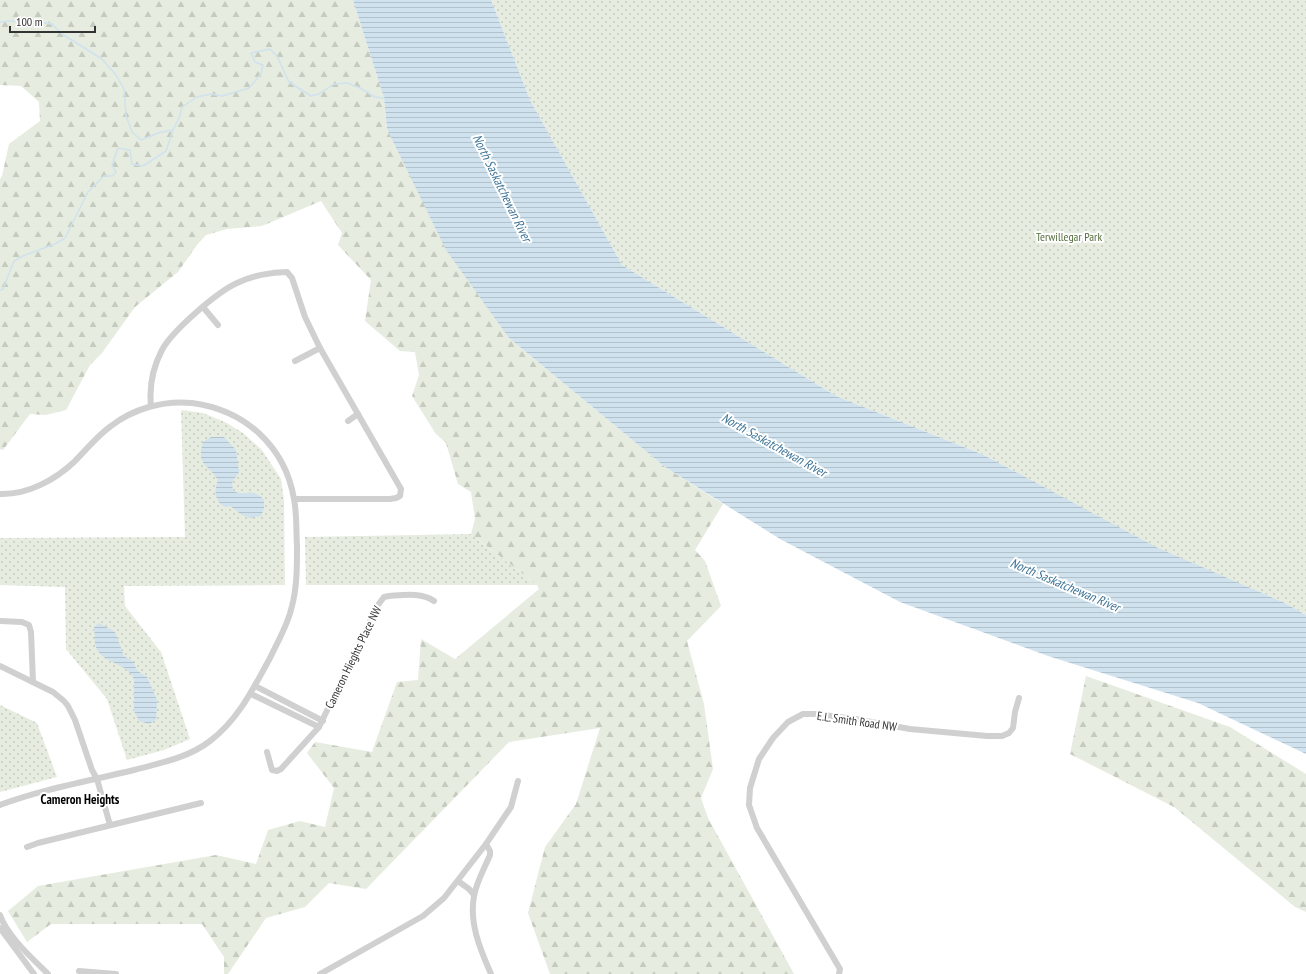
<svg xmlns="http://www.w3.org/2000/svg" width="1306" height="974" viewBox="0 0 1306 974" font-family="'PT Sans Narrow',sans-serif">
<defs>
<pattern id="forest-firs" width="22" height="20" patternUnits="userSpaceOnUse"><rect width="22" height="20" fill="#e6ecdf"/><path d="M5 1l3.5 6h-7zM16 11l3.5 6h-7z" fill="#c6cbc0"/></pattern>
<pattern id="park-dots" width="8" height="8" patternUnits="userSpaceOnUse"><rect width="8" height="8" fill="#e6ecdf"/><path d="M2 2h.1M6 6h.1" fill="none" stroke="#c6cbc0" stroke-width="1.8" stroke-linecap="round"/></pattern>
<pattern id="water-rules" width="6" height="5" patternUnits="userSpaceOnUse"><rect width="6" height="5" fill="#cfe2ee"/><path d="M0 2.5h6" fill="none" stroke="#b2c2cd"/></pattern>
</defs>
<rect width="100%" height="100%" fill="#fff"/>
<g fill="url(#forest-firs)">
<polygon points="0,0 353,0 384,98 387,129 509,338 665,467 723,504 695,550 705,561 721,606 687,641 704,704 713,769 701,798 708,818 794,974 550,974 528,913 545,847 576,804 600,728 509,742 366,889 329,883 305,907 266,918 228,974 224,974 224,957 202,924 51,924 27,942 8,911 38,886 216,855 256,864 268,830 300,821 325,827 334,788 307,753 315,742 372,752 397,682 418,680 421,639 455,659 539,589 537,585 471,534 475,519 471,492 458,484 446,443 436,434 412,396 419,375 415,352 400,351 365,321 371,280 338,245 342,233 321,201 262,226 227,229 206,235 197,245 178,272 135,307 102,353 90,365 66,410 46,415 30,414 3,450 0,449 0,179 2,176 9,144 40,121 39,102 21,86 0,85"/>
<polygon points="1086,676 1230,727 1306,774 1306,912 1295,907 1174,807 1070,754"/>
</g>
<g fill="url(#park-dots)">
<polygon points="491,0 1306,0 1306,615 1283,602 1158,549 984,455 836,396 622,265 530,100"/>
<polygon points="181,410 203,413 225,422 243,433 262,450 281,479 284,501 285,585 124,586 125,606 161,652 190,739 164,750 127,760 107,699 66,649 65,587 0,585 0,538 185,537"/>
<polygon points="471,534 537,585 306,585 305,537"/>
<polygon points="0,705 37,723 57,777 0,792"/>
</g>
<g fill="url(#water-rules)">
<polygon points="353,0 491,0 530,100 622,265 836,396 984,455 1158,548 1283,602 1306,615 1306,754 1198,703 1048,656 900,602 780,539 665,467 509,338 446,250 387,129 384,98"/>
<path d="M211,437h13l12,13 3,22 -7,11 1,8c12,6 20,-4 31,9v9l-3,7c-15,4 -19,-1 -31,-10l-5,1c-11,-6 -11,-17 -7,-27 -11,-17 -22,-15 -15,-38z"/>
<path d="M99,623l16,9 9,24 10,6c1,8 6,11 13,15l10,23 -1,20 -7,4 -10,-3 -5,-10v-32c-7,-17 -32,-15 -38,-32 -2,-6 -1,-14 -2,-20z"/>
</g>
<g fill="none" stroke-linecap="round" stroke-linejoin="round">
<g stroke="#cfe2ee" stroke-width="1.5">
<polyline points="0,22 24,20 52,24 62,34 102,59 116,75 124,89 126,116 132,132 141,140 158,133 172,130"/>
<polyline points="0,290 3,289 14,261 23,256 55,244 65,238 88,192 104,176 112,176 116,172 112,165 118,148 130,150 132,164 143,166 166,151 173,130 179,118 182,107 197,97 211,94 222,96 249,88 261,74 263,65 255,62 251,53 270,49 277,56 289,82 311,96 319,94 334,84 347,83 360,88 375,97 384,98"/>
</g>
<g stroke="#d0d0d0" stroke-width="6">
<polyline points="203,307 218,325"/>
<polyline points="295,361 320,348"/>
<path d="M151,406c-2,-20 1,-37 11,-56 10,-19 55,-58 75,-67 14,-7 34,-11 50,-11l5,6 13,39 15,31 81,141 -1,7 -4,2 -6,1h-95"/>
<polyline points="348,421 358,414"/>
<path d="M0,494c27,1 55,-14 74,-32 12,-12 23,-26 37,-36 22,-17 52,-26 81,-23 53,7 93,43 102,96 3,15 2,31 3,47 0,21 0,41 -5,60 -4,19 -14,35 -22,52 -17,31 -32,62 -60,83 -22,17 -50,22 -76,29 -45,11 -91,19 -134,35"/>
<polyline points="0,621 22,622 29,625 31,632 33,682"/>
<polyline points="0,666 53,692 64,701 68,706 75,720 92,770 97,779 110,825"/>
<polyline points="255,686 323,721"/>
<polyline points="251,694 319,727"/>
<path d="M267,752l5,18 5,1 4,-2 38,-42 59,-122 6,-8 5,-1c14,-1 33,-4 45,5"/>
<path d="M486,844l4,7v4c-5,12 -14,28 -16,41 -5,27 6,53 17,78"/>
<polyline points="27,847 38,843 201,803"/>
<polyline points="458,881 469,889 474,895"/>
<path d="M0,915c7,21 33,44 48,59"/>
<polyline points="0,928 34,974"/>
<polyline points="79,971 116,974"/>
<polyline points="320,974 423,916 444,898 486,844 511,807 518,781"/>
<polyline points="839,974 840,969 757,828 749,805 750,788 759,759 773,738 788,722 803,714 816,714 855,719 910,729 987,736 1002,736 1009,733 1013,728 1015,712 1019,698"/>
</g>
</g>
<g text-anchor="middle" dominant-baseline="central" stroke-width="4" stroke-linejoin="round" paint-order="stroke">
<g font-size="12" fill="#56703f" stroke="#fff">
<text x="1069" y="236">Terwillegar Park</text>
</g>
<g font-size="12" fill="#333" stroke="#fff">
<text transform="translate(353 657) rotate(-64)">Cameron Hieghts Place NW</text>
<text transform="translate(857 721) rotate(8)">E.L. Smith Road NW</text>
</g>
<g font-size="13" font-style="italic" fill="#3f7597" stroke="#fff">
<text transform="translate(502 188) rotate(64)">North Saskatchewan River</text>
<text transform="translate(774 445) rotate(29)">North Saskatchewan River</text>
<text transform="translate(1065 585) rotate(23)">North Saskatchewan River</text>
</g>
<g font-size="13" font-weight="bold" fill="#000" stroke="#fff">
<text x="80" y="799">Cameron Heights</text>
</g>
</g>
<path d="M10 26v6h85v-6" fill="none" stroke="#333333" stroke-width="2"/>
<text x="16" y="26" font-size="12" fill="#333333" stroke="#ffffff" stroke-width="3" paint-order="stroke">100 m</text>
</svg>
